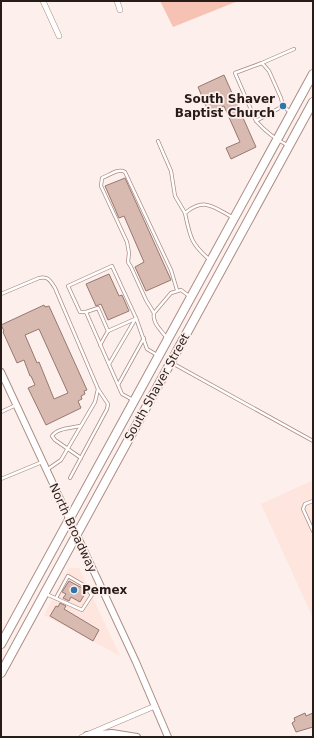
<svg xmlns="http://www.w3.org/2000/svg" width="314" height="738" viewBox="0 0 314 738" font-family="'DejaVu Sans',sans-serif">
<rect width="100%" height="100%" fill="#fdf0ec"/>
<g fill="#fee5de">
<polygon points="313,480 313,618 261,504"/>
<polygon points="69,568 79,568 120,656 44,615"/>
</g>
<polygon fill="#f6c2b4" points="160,1 238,1 173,27"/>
<g fill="#d9bab1" stroke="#967870" fill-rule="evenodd">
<polygon points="224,75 256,147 231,159 226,148 240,142 224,106 209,113 198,87"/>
<polygon points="125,178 171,280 146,291 135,267 144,262 124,216 119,218 105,186"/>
<polygon points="109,274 119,296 122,295 129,311 108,320 101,304 96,306 86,284"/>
<path d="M44,305l1,2 4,-1 38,84 -3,1 1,3 -4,2 1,3 -4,2 3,7 -35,17 -18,-37 7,-3 -4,-9h-1l-6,-16 -7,3 -14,-31 1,-1 -3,-6zM39,329l29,64 -14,6 -15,-37 -2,1 -12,-28z"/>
<polygon points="69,581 84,589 86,592 80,602 71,597 69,601 63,598 66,594 62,592"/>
<polygon points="60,603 66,606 64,609 99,630 93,641 50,616 56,606 58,607"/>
<polygon points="305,713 306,716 313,713 313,727 296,732 292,723 295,721 294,718"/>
</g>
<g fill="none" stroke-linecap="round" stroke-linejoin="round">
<g stroke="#ab8d85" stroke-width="4">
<g id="service">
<polyline points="262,63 294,49"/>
<polyline points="283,106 256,121 235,73 262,63 269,71 281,98 283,106 290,112"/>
<path d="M256,121c9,10 19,18 31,24"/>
<polyline points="158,141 171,171 175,196 185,213"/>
<path d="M210,260c-19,-16 -20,-23 -25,-47 20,-16 28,-6 47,4"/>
<path d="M1,294l38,-16c9,-2 11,2 16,10l43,101 -3,13 -34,58 -13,9"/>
<polyline points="86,312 98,308 108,331 100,345"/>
<path d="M154,313l-8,-13 -15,-33 -3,-5 1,-9 -2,-11 -26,-56 1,-8c8,-3 16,-10 23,-6l46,98 6,20"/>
<polyline points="108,331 135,319"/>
<path d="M166,337c-5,-7 -14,-14 -12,-24l17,-20 10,-3 8,6"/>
<polyline points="172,363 313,441"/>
<polyline points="109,364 136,318"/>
<polyline points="118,385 144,338"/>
<polyline points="133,400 122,394 86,312 80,312 68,286 112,266 136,318 147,349 157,355"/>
<polyline points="1,412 16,405"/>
<path d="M80,426c-8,2 -23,2 -28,10l3,4 26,18"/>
<polyline points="70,478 107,409 108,404 98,389"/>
<polyline points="1,479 42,462"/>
<polyline points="313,501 305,504 303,509 313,531"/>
<polyline points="46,594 82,610 99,584"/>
<polyline points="56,598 68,576 85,586 92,595"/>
</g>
</g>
<g stroke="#ab8d85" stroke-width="6">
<g id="minor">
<polyline points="43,1 59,36"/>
<polyline points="117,1 120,10"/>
<polyline points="82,737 155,706"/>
</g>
</g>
<g stroke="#ab8d85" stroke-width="8">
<g id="tertiary">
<polyline points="1,372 136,662 168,737"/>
<polyline points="87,735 112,733 137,737"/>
</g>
</g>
<g stroke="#ab8d85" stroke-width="10">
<g id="primary">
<polyline points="1,644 313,74"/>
<polyline points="1,673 313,102"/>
</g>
</g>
<use href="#service" stroke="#fff" stroke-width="2.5"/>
<use href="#minor" stroke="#fff" stroke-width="5"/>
<use href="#tertiary" stroke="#fff" stroke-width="6"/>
<use href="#primary" stroke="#fff" stroke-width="8"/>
</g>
<g fill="#3074aa" stroke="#fdf0ec" stroke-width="1.5">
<circle cx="283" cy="106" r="4"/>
<circle cx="74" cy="590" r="4"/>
</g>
<g text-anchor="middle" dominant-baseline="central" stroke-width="3.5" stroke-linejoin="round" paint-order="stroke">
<g font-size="12" font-weight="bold" fill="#281c19" stroke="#fdf0ec" text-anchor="end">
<text x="275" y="99">South Shaver<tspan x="275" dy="14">Baptist Church</tspan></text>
<text x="82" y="590" text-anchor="start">Pemex</text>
</g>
<g font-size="12" fill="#281c19" stroke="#fdf0ec">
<text transform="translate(157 387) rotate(-61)">South Shaver Street</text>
<text transform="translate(73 528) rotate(65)">North Broadway</text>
</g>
</g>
<rect width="314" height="738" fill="none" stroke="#281c19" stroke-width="4"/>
</svg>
